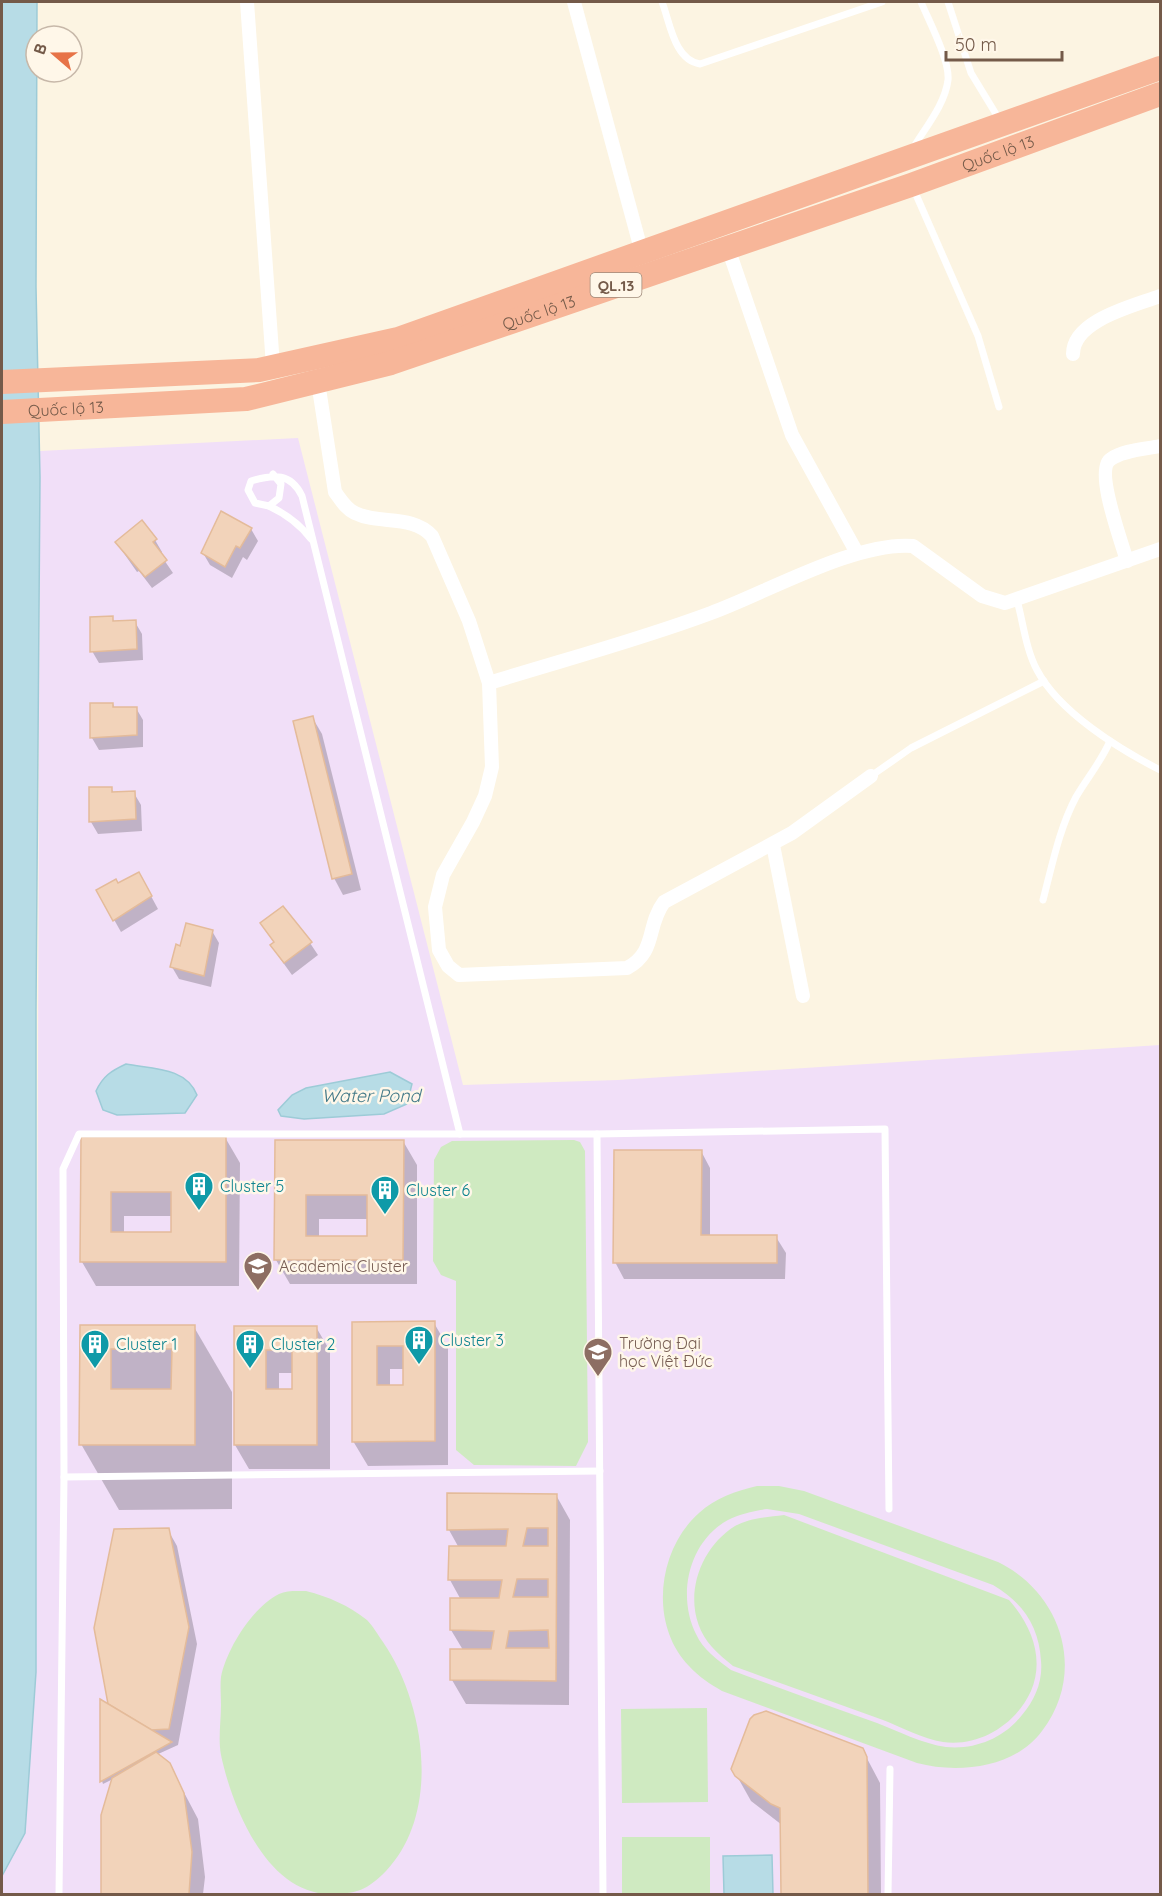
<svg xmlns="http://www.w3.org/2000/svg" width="1162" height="1896" viewBox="0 0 1162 1896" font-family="Quicksand,sans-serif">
<rect width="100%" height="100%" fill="#fcf4e2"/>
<polygon fill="#f1dff8" points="298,438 463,1085 618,1080 1160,1045 1160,1894 2,1894 2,1876 25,1833 36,1672 40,451"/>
<g fill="#cfeac1" fill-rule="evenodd">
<polygon points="574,1140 580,1142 585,1151 588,1442 576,1466 474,1465 456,1450 456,1281 441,1275 433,1261 434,1160 441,1147 452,1141"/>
<path d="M757,1486h22l25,5 194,71c64,31 89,110 44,169 -27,37 -84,43 -125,32l-195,-72c-12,-7 -23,-14 -33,-25 -40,-41 -32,-116 10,-153 16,-15 37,-22 58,-27zM767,1509l32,5 194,71c30,18 46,41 48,76 2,20 -6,39 -19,54 -18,23 -47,35 -76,32 -23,-3 -48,-16 -69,-24 -49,-17 -98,-35 -146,-53 -13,-10 -28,-20 -35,-36 -19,-38 -8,-92 32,-114 12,-6 25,-9 39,-11z"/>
<path d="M784,1515l225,85c22,25 36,58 22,91 -15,33 -51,56 -88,51 -20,-3 -42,-15 -60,-22 -50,-18 -100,-36 -150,-54 -7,-6 -15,-12 -21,-19 -33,-37 -17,-96 23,-121 14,-8 33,-9 49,-11z"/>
<path d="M306,1591c23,6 42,14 61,29 6,6 11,15 16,22 42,61 59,170 3,229 -19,19 -29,23 -56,23 -63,0 -98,-87 -109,-139 -3,-16 0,-34 0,-50 0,-9 -1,-19 0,-28 6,-29 32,-70 58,-83 8,-4 19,-3 27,-3z"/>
<polygon points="707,1708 708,1802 622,1803 621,1709"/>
<rect x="622" y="1837" width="88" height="57"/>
</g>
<g fill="#b7dce6" stroke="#9dcbd7" stroke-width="1.5">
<polygon points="2,2 37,2 36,287 40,477 36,1011 36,1672 25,1833 2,1876"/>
<path d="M126,1064c26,5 60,3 71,31l-12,18 -68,2 -14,-5 -7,-19c7,-15 15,-20 30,-27z"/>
<polygon points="390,1072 412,1084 407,1104 384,1114 304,1119 281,1116 278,1110 292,1095 306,1088"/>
<polygon points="772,1855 773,1894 724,1894 723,1856"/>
</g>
<g fill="#0003" fill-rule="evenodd">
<polygon points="251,529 258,541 247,560 243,557 232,578 210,565 203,553"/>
<polygon points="155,540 162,552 160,554 173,573 152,588 139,571 137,572 116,542"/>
<polygon points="112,618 115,622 135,622 142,634 143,660 99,663 92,651"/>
<polygon points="113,704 115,709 136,708 143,720 143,747 99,750 92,738"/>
<polygon points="312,717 322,734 361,890 343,895 334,878"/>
<polygon points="111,788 114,793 134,793 141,805 142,831 98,834 91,822 90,789"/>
<polygon points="118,885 145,885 158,909 121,932 98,891"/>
<polygon points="262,924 298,925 318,955 292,975 279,957 272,945 275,943"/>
<polygon points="212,931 219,943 211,987 179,979 172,967 181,947"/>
<path d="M82,1139h144l14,24 -1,123h-143l-14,-24zM124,1216h49v17l-49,1z"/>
<path d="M276,1141h127l14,24v119h-127l-14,-24zM319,1219h49v18l-49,1z"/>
<polygon points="701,1151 710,1168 710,1237 776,1237 786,1253 785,1279 624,1279 615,1262"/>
<path d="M353,1323h81l14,24v118l-80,1 -15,-25zM390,1369h15v18h-15z"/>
<polygon points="81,1327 194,1327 232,1392 232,1509 119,1510 81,1444"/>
<path d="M235,1327h81l14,24v118h-81l-14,-24zM279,1373h14v18h-14z"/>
<polygon points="556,1495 570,1520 569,1705 466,1704 452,1680 463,1650 451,1630 461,1600 450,1580 459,1548 449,1530"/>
<polygon points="168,1530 177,1546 197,1644 178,1745 156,1755 169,1764 198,1819 205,1877 203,1894 103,1894 113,1779 103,1784 102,1781 102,1702 113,1708"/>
<polygon points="862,1749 880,1783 881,1894 783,1894 782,1825 751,1801 733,1769"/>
</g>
<g fill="#f2d3ba" stroke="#e4bb9a" stroke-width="1.5" fill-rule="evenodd">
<polygon points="221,511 252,528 240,548 236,546 225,567 201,553"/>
<polygon points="142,520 157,539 153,542 167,560 145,577 115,542"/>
<polygon points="113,616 113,621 136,620 137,649 90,652 90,617"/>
<polygon points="90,703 113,703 113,707 137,707 137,735 90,738"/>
<polygon points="313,716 352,874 332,879 293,721"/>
<polygon points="89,787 112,787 112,792 135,791 136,819 89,822"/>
<polygon points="139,872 152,896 113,921 96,890 116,879 118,883"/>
<polygon points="283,906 312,942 284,963 270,945 274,942 260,923"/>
<polygon points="186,923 213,930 204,976 170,967 176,944 180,946"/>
<path d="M81,1137h145v125h-146zM111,1192h60v40h-60z"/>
<path d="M275,1140h129l-1,120h-129zM306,1195h61v41h-61z"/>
<polygon points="614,1150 702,1150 701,1235 777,1235 777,1263 613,1263"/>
<path d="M435,1321v120l-83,1v-120zM377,1346h26v39h-26z"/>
<path d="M80,1325h115v120h-116zM111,1349h61l-1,40h-60z"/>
<path d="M234,1326h83v119h-83zM266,1350h26v39h-26z"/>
<path d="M447,1493l110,1 -1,187 -106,-1v-31h41l3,-18 -44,-1v-32h49l3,-18h-54l1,-34h57l2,-17 -61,1zM527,1528h21v18h-25zM517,1579h31v18h-35zM548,1630l1,18h-43l3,-17z"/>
<polygon points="169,1528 189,1627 169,1729 151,1730 108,1704 94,1628 114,1529"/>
<polygon points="100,1699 172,1742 100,1782"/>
<polygon points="766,1711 863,1748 867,1757 868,1894 781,1894 780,1808 771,1804 735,1776 731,1769 750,1719 754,1715"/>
<polygon points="156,1752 170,1763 184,1793 192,1852 189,1894 101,1894 101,1815 112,1778"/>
</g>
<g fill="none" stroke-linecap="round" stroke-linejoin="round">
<g stroke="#fff" stroke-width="7">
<path d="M662,2c8,20 12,58 38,62l182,-62"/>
<polyline points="948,2 971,73 999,119"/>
<path d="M912,150c12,-21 33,-45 36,-70 2,-19 -19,-59 -27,-78"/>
<polyline points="914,190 978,336 999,407"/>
<path d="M273,474l8,10 -2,14 -10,8 -14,-3 -7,-13 3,-9c23,-7 40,-8 51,15l158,638"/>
<path d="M269,506c17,8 31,18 42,33"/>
<path d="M1017,600c6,22 9,50 20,70 22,42 82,79 123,100"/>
<polyline points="871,776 911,748 1044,681"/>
<path d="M1043,900c9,-34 16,-71 33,-103 11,-19 25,-35 34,-56"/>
<polyline points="597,1134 603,1894"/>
<polyline points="64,1477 63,1169 79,1134 597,1134 885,1129 889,1509"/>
<polyline points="59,1894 64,1477 600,1471"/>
<polyline points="888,1894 890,1769"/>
</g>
<g stroke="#fff" stroke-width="14">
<polyline points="247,2 273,366"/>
<polyline points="574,2 642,253"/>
<polyline points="728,248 792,435 857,553"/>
<path d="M1073,354c0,-34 61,-48 87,-58"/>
<path d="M318,382l17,110c6,8 11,17 20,21 24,12 57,1 77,23l37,85 20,62 3,84 -7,29 -12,26 -30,53 -8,32 4,43 9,16 11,9 168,-7c30,-16 19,-42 37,-66l128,-69 79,-57"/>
<path d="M1127,561c-5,-18 -33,-92 -16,-102 12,-9 35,-10 49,-13"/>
<path d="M489,683c74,-23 150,-43 222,-70 55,-20 145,-72 202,-67l69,50 23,7 155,-54"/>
<polyline points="773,845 803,996"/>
</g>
<g stroke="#f7b699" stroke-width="24">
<polyline points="2,382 259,370 398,339 1160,68"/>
<path id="s1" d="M2,412l244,-13 145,-36 520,-178 249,-91"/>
</g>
</g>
<defs>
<g id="building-pin" transform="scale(1.5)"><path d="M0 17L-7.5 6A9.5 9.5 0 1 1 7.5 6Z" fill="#0f9aa8" stroke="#fff7e9"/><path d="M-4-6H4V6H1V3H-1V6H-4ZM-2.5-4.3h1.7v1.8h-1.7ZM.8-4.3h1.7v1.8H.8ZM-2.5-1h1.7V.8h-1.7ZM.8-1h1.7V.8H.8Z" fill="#fff"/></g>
<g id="university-pin" transform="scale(1.5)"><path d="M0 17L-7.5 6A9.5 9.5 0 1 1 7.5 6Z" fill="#8d6e63" stroke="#fff7e9"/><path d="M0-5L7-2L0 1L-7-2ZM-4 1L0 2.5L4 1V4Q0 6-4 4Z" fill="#fff"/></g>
</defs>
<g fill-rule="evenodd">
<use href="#building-pin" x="199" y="1186"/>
<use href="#building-pin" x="385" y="1190"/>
<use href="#university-pin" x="258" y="1266"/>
<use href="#building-pin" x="419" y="1340"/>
<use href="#building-pin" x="95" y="1344"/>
<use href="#building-pin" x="250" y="1344"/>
<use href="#university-pin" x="598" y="1352"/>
</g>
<g text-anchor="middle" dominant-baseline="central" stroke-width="5" stroke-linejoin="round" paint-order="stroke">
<rect fill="#fff7e9" stroke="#9e8979" stroke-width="1.5" x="590.5" y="273" width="51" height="24" rx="4.5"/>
<g font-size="15" font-weight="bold" fill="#745a49">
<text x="616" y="285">QL.13</text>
</g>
<g font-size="16" fill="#745a49" stroke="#fff7e9">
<text stroke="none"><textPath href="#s1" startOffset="1036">Quốc lộ 13</textPath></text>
<text stroke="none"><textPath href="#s1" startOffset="550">Quốc lộ 13</textPath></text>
<text stroke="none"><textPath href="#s1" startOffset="64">Quốc lộ 13</textPath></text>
</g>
<g font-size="16" fill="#0d838f" stroke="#fff7e9" text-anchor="start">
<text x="220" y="1186">Cluster 5</text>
<text x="406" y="1190">Cluster 6</text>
<text x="440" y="1340">Cluster 3</text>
<text x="116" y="1344">Cluster 1</text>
<text x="271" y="1344">Cluster 2</text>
</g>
<g font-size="16" fill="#785e54" stroke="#fff7e9" text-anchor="start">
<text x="279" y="1266">Academic Cluster</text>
<text x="619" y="1343">Trường Đại<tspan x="619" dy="18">học Việt Đức</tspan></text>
</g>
<g font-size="18" font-style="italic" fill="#427988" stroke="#fff7e9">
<text x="371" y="1095">Water Pond</text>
</g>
</g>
<rect width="1162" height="1896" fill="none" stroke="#745a49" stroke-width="6"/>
<g transform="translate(54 54) rotate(290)"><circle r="28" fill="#fff7e9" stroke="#c7b8a9" stroke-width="1.5"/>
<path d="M0-4.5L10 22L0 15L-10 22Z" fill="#e77347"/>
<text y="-9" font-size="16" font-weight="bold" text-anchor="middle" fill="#745a49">B</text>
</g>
<path d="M946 51v9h116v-9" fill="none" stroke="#745a49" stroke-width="3"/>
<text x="955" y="51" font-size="18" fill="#745a49" stroke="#fff7e9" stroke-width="4.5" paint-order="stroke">50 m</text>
</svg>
